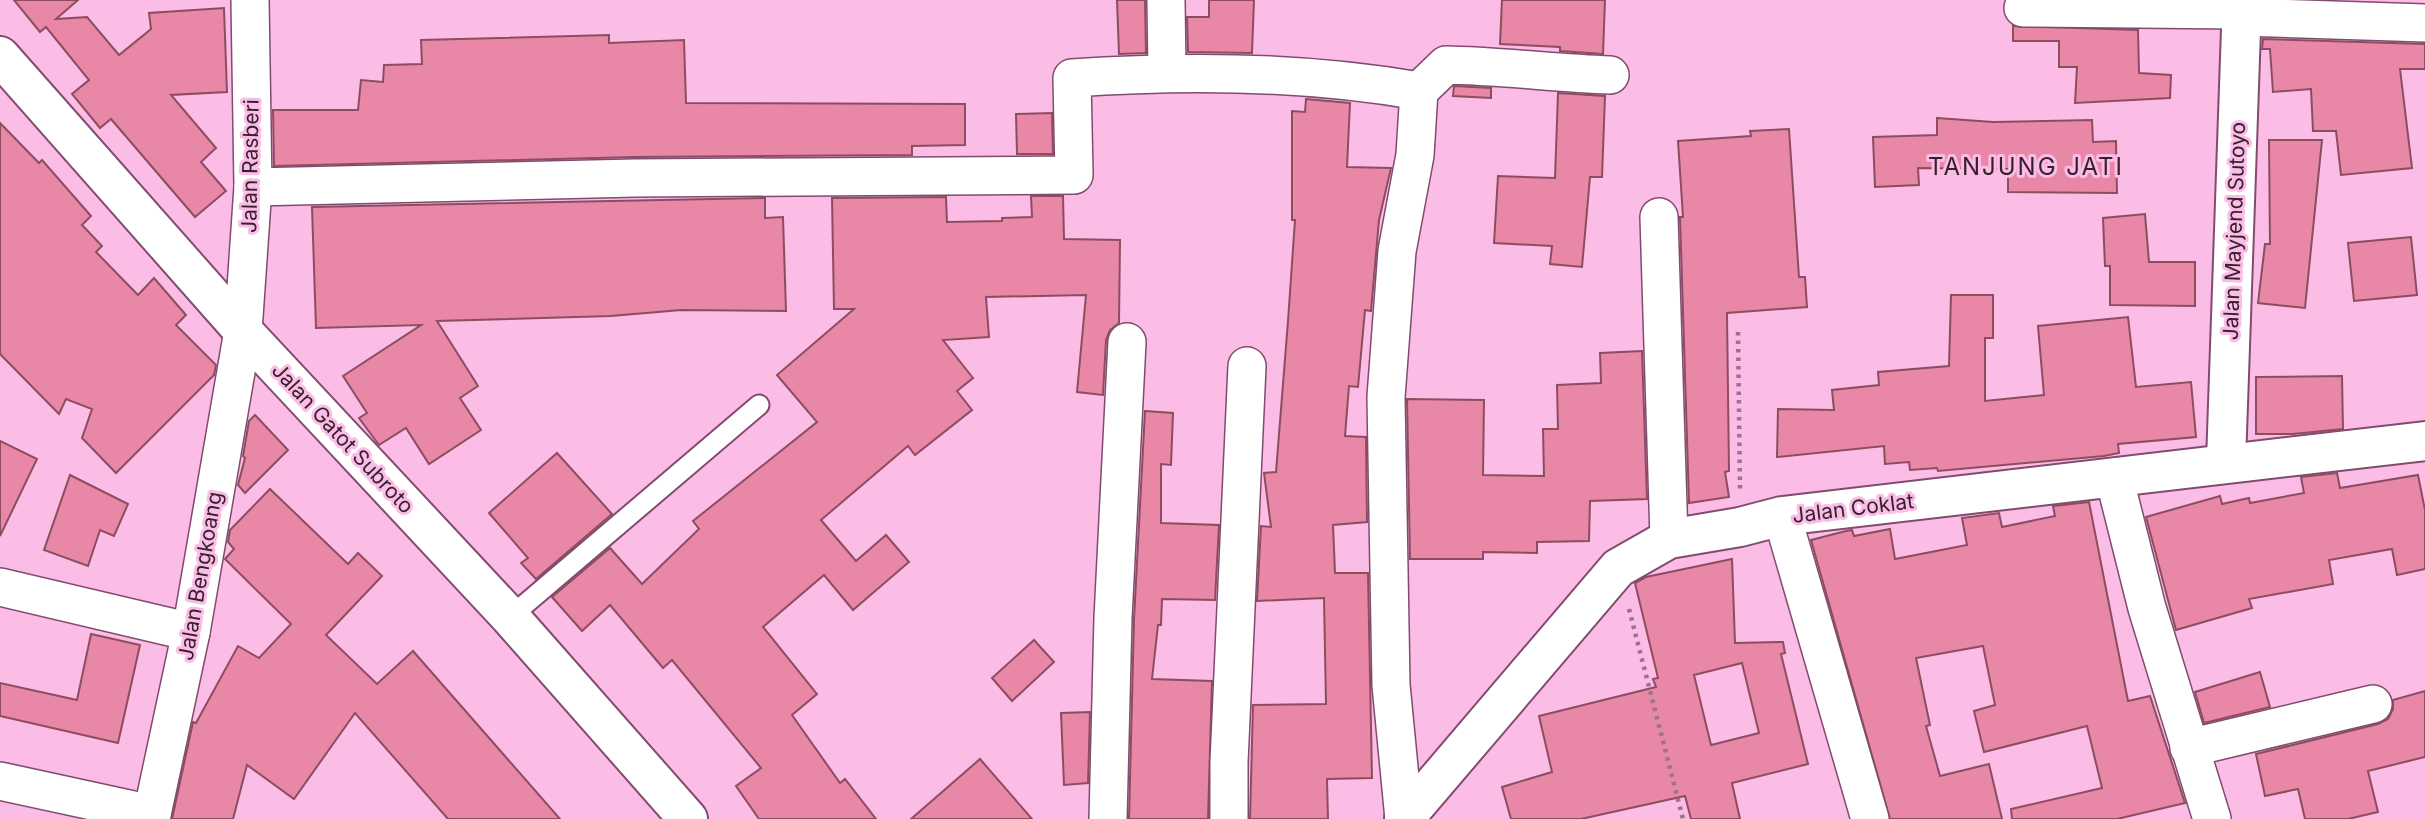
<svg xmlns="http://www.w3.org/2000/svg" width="2425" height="819" viewBox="0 0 2425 819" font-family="Inter,sans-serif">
<rect width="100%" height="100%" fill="#fbbde5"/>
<g fill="#e887a6" stroke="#8c4d61" stroke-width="2" fill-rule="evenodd">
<polygon points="14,0 78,0 56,19 87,17 119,55 151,29 149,13 224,8 227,92 171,95 216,148 201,162 226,191 195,217 111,119 100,128 72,94 89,80 46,27 40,32"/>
<polygon points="1117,0 1145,0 1146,53 1119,54"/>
<polygon points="1209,0 1254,0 1252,53 1188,52 1187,17 1209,17"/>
<polygon points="1502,0 1605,0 1603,54 1560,51 1560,47 1500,44"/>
<polygon points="2013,26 2138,30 2139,73 2171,75 2170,98 2075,103 2077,67 2059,67 2059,41 2013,41"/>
<polygon points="609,35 609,43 684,40 686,103 965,104 965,145 912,146 912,155 635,157 274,166 273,110 358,110 361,80 383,82 384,65 422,64 421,40"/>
<polygon points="2263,39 2425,44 2425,69 2400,69 2412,168 2341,175 2336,131 2313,131 2311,89 2273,92 2270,49 2262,49"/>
<polygon points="1454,86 1491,88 1491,98 1453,96"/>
<polygon points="1558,93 1605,96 1602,177 1590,177 1582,267 1550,264 1552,246 1494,243 1498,176 1555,178"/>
<polygon points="1306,99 1350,103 1347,167 1391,168 1379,220 1371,311 1365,310 1358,387 1349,386 1345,436 1366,437 1367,522 1333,525 1335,573 1368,573 1372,778 1327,779 1328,819 1250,819 1253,705 1326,704 1324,598 1257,601 1261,526 1271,527 1264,473 1276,472 1288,321 1295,220 1292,220 1292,111 1305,112"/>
<polygon points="1052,113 1053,154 1017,154 1016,114"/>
<polygon points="1937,118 1993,122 2092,120 2093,142 2116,141 2117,193 2008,192 2008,169 1918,168 1919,185 1875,187 1873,137 1937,135"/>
<polygon points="0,123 39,163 42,160 91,216 82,225 102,246 96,252 138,295 154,278 186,315 176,325 216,365 214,375 116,473 82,438 92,409 66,399 59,414 0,354"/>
<polygon points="1789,129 1799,277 1805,277 1807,307 1727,313 1729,471 1725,472 1729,497 1689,503 1680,217 1683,217 1678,141 1751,136 1750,131"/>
<polygon points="2269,140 2322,140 2305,308 2258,303 2265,244 2270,244"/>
<polygon points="1031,196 1063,196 1064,239 1120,240 1119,323 1110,330 1106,340 1103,395 1077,392 1086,295 986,297 989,337 943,340 973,378 957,391 972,410 915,455 908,446 821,520 856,561 886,535 909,562 853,610 824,575 763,627 817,694 792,715 840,783 845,779 876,819 759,819 736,786 761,768 672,660 663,668 610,605 582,631 552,597 610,548 642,584 699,529 693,521 817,422 777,375 854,309 834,309 832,198 946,197 947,222 1002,221 1002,218 1032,217"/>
<polygon points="765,198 765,218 783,217 786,311 681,310 611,316 437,321 478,386 460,398 481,430 429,464 406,428 379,445 359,418 367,413 343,376 421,325 316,328 312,207"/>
<polygon points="2145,214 2149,262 2195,262 2195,306 2110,305 2110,266 2105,266 2103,218"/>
<polygon points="2411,237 2417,295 2354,301 2348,243"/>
<polygon points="1951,295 1993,295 1993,338 1985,338 1985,401 2044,395 2038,326 2128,317 2136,387 2191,382 2196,437 2118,444 2119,453 2104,456 1938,471 1937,468 1910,470 1909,462 1885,464 1884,446 1777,457 1778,409 1834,410 1832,390 1879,385 1878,372 1949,366"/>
<polygon points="1642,351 1647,499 1590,501 1589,541 1537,542 1537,553 1483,552 1483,559 1410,559 1407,399 1484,400 1483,475 1544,476 1543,429 1558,429 1557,385 1601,383 1600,353"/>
<polygon points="2342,376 2343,429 2293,434 2256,434 2256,377"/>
<polygon points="1145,411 1173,413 1171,465 1161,464 1161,523 1219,525 1215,600 1162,599 1161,625 1158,625 1152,679 1212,681 1208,819 1129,819 1134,619"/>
<polygon points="255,415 288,450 245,493 238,485 245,458 243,456 249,421"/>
<polygon points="0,441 37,459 0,536"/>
<polygon points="557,453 612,514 536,579 521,563 528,558 489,513"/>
<polygon points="2337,473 2340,488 2418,475 2425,510 2425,569 2397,575 2392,549 2329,560 2333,584 2249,599 2252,608 2176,630 2146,517 2220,496 2222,504 2249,498 2250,503 2304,493 2301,477"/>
<polygon points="70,475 128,504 114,536 100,530 88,566 44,550"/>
<polygon points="270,489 348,564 358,553 382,576 326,635 377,684 413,651 560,819 448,819 355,713 294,799 247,765 233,819 172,819 193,722 196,723 238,646 259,658 291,624 225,559 234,549 228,542 230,530"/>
<polygon points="2089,502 2128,701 2150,696 2185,803 2117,819 2012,819 2011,809 2102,788 2087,726 1984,752 1974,711 1995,705 1983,646 1916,658 1930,725 1926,726 1940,776 1989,764 2002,819 1890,819 1811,540 1846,531 1852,530 1854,536 1890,529 1895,559 1967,545 1962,518 1999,513 2002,527 2055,516 2053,506"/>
<path d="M1732,559l3,84 48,-1 2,11 -4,1 27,110 -76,19 8,36h-49l-6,-23 -104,23h-70l-9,-32 50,-15 -13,-56 117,-29 -3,-8 5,-1 -23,-95 11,-6zM1742,663l17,70 -48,12 -17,-70z"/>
<polygon points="91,634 140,645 118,743 0,716 0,683 77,700"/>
<polygon points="1034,640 1054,662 1012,701 992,678"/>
<polygon points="2260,672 2270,707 2204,723 2195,692"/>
<polygon points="2425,691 2425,757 2368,771 2378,812 2348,819 2305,819 2298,789 2265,796 2256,754 2378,724 2388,719 2393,709 2393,700"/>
<polygon points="1090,712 1088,783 1064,785 1061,713"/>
<polygon points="980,759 1032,819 911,819"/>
</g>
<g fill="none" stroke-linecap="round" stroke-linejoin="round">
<g stroke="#814b70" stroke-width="23">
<polyline id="service" points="510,617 759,405"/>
</g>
<g stroke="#814b70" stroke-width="40">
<g id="minor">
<polyline points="1166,0 1167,71"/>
<polyline points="2023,8 2241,10"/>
<polyline points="2241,17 2425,23"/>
<path d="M253,187l382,-9 439,-3 -2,-97c115,-8 233,-7 347,13"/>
<polyline points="1659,217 1669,539"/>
<polyline points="2114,477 2147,608 2212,819"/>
<polyline points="1782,516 1870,819"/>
<polyline points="0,587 191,632"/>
<polyline points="2189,748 2373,704"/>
<polyline points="0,781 152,814"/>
<polyline points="151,819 191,632 243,331 253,187 250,0"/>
<polyline points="1108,819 1113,618 1127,342"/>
<polyline points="1229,819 1229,762 1247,366"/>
<path d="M1404,819l-13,-134 -5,-288 11,-146 18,-96 4,-64 27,-26c55,1 109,8 164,10"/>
</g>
</g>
<g stroke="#814b70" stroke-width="42">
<g id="tertiary">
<polyline points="2226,462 2242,0"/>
<polyline points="1404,819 1618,568 1669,539 1740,527 1782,516 2425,441"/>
</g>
</g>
<g stroke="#814b70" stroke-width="42">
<polyline id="secondary" points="0,56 243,331 510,617 688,819"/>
</g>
<g stroke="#9d728e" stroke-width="4.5" stroke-dasharray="3.5 5" stroke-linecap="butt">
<polyline points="1738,332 1740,491"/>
<polyline points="1629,609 1683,819"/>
</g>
<use href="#service" stroke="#fff" stroke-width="19"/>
<use href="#minor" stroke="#fff" stroke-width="37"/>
<use href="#tertiary" stroke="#fff" stroke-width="38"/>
<use href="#secondary" stroke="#fff" stroke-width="38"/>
</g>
<g text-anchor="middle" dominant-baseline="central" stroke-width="6" stroke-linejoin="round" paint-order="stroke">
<g font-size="21" fill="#361f2f" stroke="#fbbde5">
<text transform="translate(250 166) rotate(-89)">Jalan Rasberi</text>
<text transform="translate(2234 231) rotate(-88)">Jalan Mayjend Sutoyo</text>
<text transform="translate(343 438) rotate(47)">Jalan Gatot Subroto</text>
<text transform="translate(1853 508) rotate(-7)">Jalan Coklat</text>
<text transform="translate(200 576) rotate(-80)">Jalan Bengkoang</text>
</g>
<g font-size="24" letter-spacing="2" fill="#361f2f" stroke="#fbbde5">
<text x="2026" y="166">TANJUNG JATI</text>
</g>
</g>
</svg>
